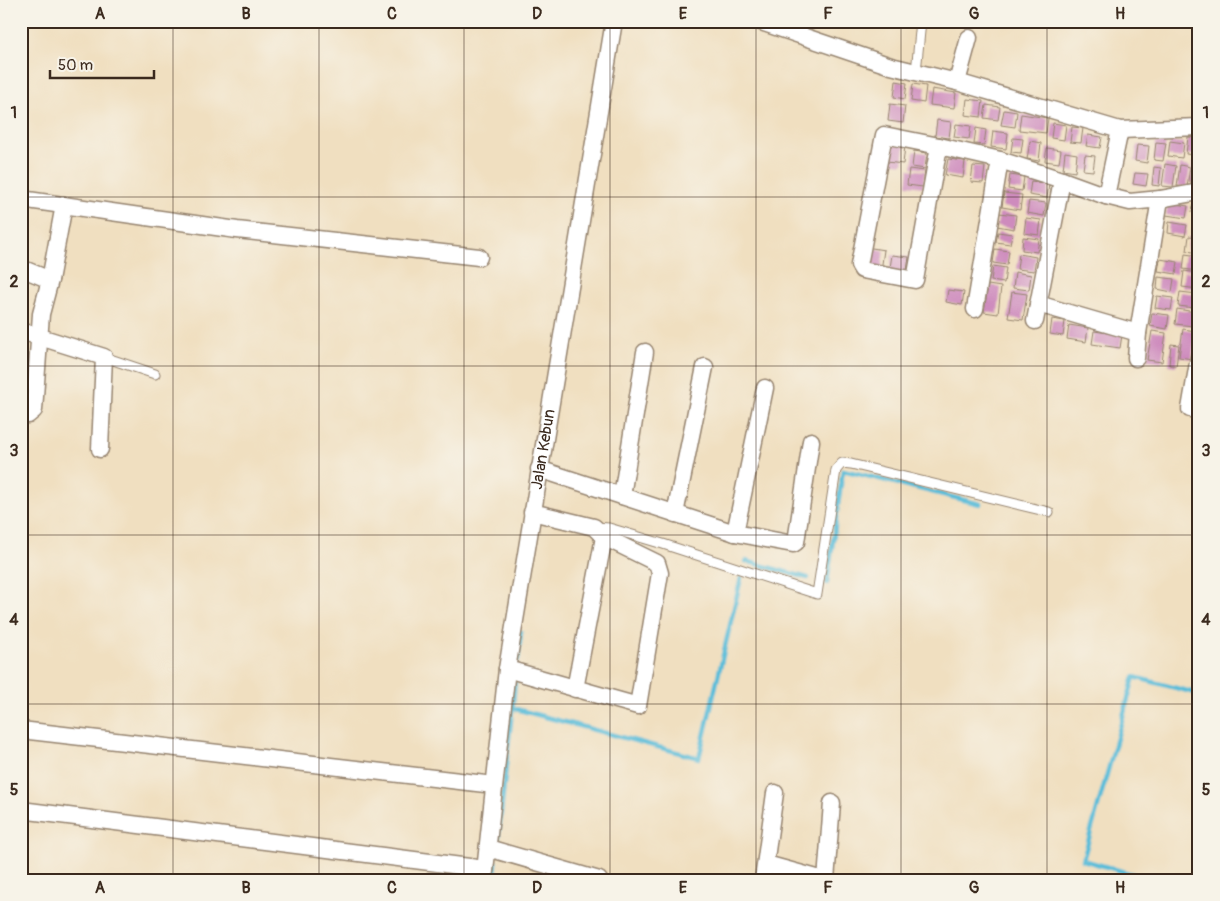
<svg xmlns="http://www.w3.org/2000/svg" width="1220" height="901" viewBox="0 0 1220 901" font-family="Pangolin,sans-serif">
<rect width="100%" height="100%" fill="#f7f3e8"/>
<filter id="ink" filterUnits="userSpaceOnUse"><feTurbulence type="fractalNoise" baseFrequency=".02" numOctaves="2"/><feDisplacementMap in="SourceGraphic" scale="10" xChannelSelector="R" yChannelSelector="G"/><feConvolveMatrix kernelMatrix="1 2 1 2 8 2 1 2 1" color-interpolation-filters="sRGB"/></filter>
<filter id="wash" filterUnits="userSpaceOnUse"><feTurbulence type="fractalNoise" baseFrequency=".0096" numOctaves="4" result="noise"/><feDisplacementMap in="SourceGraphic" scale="20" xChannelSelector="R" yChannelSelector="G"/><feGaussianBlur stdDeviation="1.12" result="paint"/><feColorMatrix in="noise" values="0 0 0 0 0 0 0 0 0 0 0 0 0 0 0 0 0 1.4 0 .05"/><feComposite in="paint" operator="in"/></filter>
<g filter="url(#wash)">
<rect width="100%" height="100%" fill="#f0dfc0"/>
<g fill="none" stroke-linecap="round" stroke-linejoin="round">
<g stroke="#5bbdd9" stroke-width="4.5">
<polyline points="746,561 808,578"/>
<polyline points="827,583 843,470 980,504"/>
<polyline points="518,660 521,632"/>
<polyline points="512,708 699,758 741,578"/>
<polyline points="498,840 515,683"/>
<polyline points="494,880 496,863"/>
<polyline points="1153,880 1083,860 1134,677 1199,694"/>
</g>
</g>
<g id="blocks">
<g fill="#ce8bbd">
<polygon points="896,81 907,83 905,99 894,97"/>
<polygon points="913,84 926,86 924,103 911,101"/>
<polygon points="932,89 956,93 954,108 930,105"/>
<polygon points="967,99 983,101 981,117 965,115"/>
<polygon points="890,104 905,106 903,123 888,121"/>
<polygon points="986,105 1000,107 998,120 984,118"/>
<polygon points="1004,110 1017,112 1015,127 1001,125"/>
<polygon points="1021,114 1048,118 1046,133 1019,130"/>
<polygon points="937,120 951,122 949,138 935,136"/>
<polygon points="1053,123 1066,125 1064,140 1051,138"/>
<polygon points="956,124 971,126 969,139 954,137"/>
<polygon points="1072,127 1083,128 1081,143 1070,142"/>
<polygon points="976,128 986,130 984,145 974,144"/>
<polygon points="993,131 1008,133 1006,149 991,147"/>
<polygon points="1088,135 1102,137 1100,148 1086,146"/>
<polygon points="1188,137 1199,138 1199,156 1186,154"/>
<polygon points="1013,138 1023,139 1021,153 1011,152"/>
<polygon points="1030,141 1041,143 1039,161 1027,159"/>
<polygon points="1170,141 1184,143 1182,158 1168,156"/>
<polygon points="1156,142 1166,143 1163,161 1154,160"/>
<polygon points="890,144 905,146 903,164 887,162"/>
<polygon points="1137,145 1149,146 1147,163 1135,161"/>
<polygon points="1047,148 1061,150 1059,163 1045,161"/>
<polygon points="914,151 927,153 925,169 912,167"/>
<polygon points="1065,152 1077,154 1075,172 1063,170"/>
<polygon points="1085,155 1095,156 1093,171 1083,170"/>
<polygon points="948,159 965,161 963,178 945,175"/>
<polygon points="1193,162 1199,162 1199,183 1190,182"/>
<polygon points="1165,164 1176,166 1173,187 1162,186"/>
<polygon points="1180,165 1190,167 1187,187 1177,186"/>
<polygon points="973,166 985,167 983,183 971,182"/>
<polygon points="1154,167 1161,168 1159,186 1152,185"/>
<polygon points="909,169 925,171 923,187 907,185"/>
<polygon points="1135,173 1148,174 1146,186 1133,184"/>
<polygon points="1010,175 1024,177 1022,191 1008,189"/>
<polygon points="1031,181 1049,184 1047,198 1029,195"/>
<polygon points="1004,193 1022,195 1020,210 1002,207"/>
<polygon points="1195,196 1199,197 1199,213 1192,212"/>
<polygon points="1029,201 1046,203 1044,216 1027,213"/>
<polygon points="1168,203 1188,206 1186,218 1166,215"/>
<polygon points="999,213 1016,215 1014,229 997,226"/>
<polygon points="1194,216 1199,217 1199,233 1192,232"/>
<polygon points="1026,218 1041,220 1039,235 1024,233"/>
<polygon points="1169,222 1187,225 1185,236 1168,233"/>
<polygon points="998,232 1012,234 1010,244 996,242"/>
<polygon points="1189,236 1199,237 1199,253 1187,251"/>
<polygon points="1023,237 1039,239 1037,252 1022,250"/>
<polygon points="866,247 884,250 881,271 863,268"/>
<polygon points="995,249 1009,251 1007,265 993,263"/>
<polygon points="1019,254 1036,257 1034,271 1017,269"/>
<polygon points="1185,254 1199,256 1199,271 1183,269"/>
<polygon points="892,255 909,257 906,277 889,274"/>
<polygon points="1160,259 1178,262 1176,274 1158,271"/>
<polygon points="993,266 1006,268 1004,283 991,281"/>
<polygon points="1184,271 1199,273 1199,289 1182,287"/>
<polygon points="1015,272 1031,275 1029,290 1013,288"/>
<polygon points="1158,277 1174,279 1172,292 1157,289"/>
<polygon points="988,285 1001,287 998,314 984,312"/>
<polygon points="948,290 964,292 962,305 946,302"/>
<polygon points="1012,292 1027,294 1023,320 1008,318"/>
<polygon points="1180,292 1197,294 1195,308 1178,306"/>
<polygon points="1157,296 1173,298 1171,310 1155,308"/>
<polygon points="1177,309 1195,312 1193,326 1175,324"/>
<polygon points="1152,313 1169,315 1167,329 1150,326"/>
<polygon points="1052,319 1065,321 1063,336 1050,334"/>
<polygon points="1069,325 1088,328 1086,342 1067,339"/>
<polygon points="1183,329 1196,331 1192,359 1179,357"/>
<polygon points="1094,331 1122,335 1120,348 1092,344"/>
<polygon points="1152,331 1166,333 1162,362 1147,360"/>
<polygon points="1171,344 1179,345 1176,366 1169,365"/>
</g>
</g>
</g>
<g filter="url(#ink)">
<use href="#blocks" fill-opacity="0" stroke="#96846f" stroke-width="1"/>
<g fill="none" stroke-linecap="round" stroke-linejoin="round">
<g stroke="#96846f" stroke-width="11">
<g id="service">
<polyline points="916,72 921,21"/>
<polyline points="104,357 155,374"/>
<polyline points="595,527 609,528 663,544 817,594 836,470 842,463 851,464 1049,512"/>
</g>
</g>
<g stroke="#96846f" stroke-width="19">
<g id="minor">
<polyline points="758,21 891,66 957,82 1120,130 1106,196 1130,202 1160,199 1138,333"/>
<polyline points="957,82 969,38"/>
<polyline points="1120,130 1199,127"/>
<polygon points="884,135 939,146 915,280 862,270 859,265"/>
<polyline points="939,146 1000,160 975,309"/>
<polyline points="1000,160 1062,180 1035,321"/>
<polyline points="1062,180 1106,196"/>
<polyline points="21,199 237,230 479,257"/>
<polyline points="1160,199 1199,192"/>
<polyline points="21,268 50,280"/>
<polyline points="1038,304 1138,333 1136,358"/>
<polyline points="21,331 104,357 100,449"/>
<polyline points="1190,409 1199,357"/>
<polyline points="21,415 28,415 34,410 41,314 50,280 64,205"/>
<polyline points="539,469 735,533 793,544 796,542 811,441"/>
<polyline points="622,496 645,352"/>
<polyline points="675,514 705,367"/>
<polyline points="735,533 765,388"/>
<polyline points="507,669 638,706 660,573 657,563 604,537 594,527 532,512"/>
<polyline points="575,689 604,537"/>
<polyline points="21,730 494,785"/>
<polyline points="21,810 485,869"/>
<polyline points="488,848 599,880"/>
<polyline points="766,864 824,880"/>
<path id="s1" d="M484,880l23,-211 107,-648"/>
<polyline points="763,880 775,793"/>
<polyline points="826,880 832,803"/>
</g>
</g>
<use href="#service" stroke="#fff" stroke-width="9"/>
<use href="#minor" stroke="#fff" stroke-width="16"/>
</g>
</g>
<path fill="none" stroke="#3b2a1e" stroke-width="1" stroke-opacity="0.55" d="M173,21v859M319,21v859M464,21v859M610,21v859M756,21v859M901,21v859M1047,21v859M21,197h1178M21,366h1178M21,535h1178M21,704h1178"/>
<g text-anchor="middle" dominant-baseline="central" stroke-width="4.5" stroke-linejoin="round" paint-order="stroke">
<g font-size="16" fill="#3b2a1e" stroke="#f7f3e8">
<text stroke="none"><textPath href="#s1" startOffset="435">Jalan Kebun</textPath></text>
</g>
</g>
<rect width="1220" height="901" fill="none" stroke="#f7f3e8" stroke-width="55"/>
<path d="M50 70v8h104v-8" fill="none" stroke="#3b2a1e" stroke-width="2.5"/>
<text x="58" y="70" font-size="15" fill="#3b2a1e" stroke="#f7f3e8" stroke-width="4" paint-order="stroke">50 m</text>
<rect x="28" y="28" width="1164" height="846" fill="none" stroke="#3b2a1e" stroke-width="2"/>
<g font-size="16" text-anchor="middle" font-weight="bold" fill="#3b2a1e">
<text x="100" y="19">A</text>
<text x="246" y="19">B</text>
<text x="392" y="19">C</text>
<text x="537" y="19">D</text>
<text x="683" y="19">E</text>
<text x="828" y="19">F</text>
<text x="974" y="19">G</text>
<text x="1120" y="19">H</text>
<text x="14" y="118">1</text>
<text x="1206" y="118">1</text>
<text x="14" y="287">2</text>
<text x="1206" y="287">2</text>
<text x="14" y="456">3</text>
<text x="1206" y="456">3</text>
<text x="14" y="625">4</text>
<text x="1206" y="625">4</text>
<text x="14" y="795">5</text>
<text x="1206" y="795">5</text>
<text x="100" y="893">A</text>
<text x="246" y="893">B</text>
<text x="392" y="893">C</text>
<text x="537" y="893">D</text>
<text x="683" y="893">E</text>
<text x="828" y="893">F</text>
<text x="974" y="893">G</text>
<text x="1120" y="893">H</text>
</g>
</svg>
